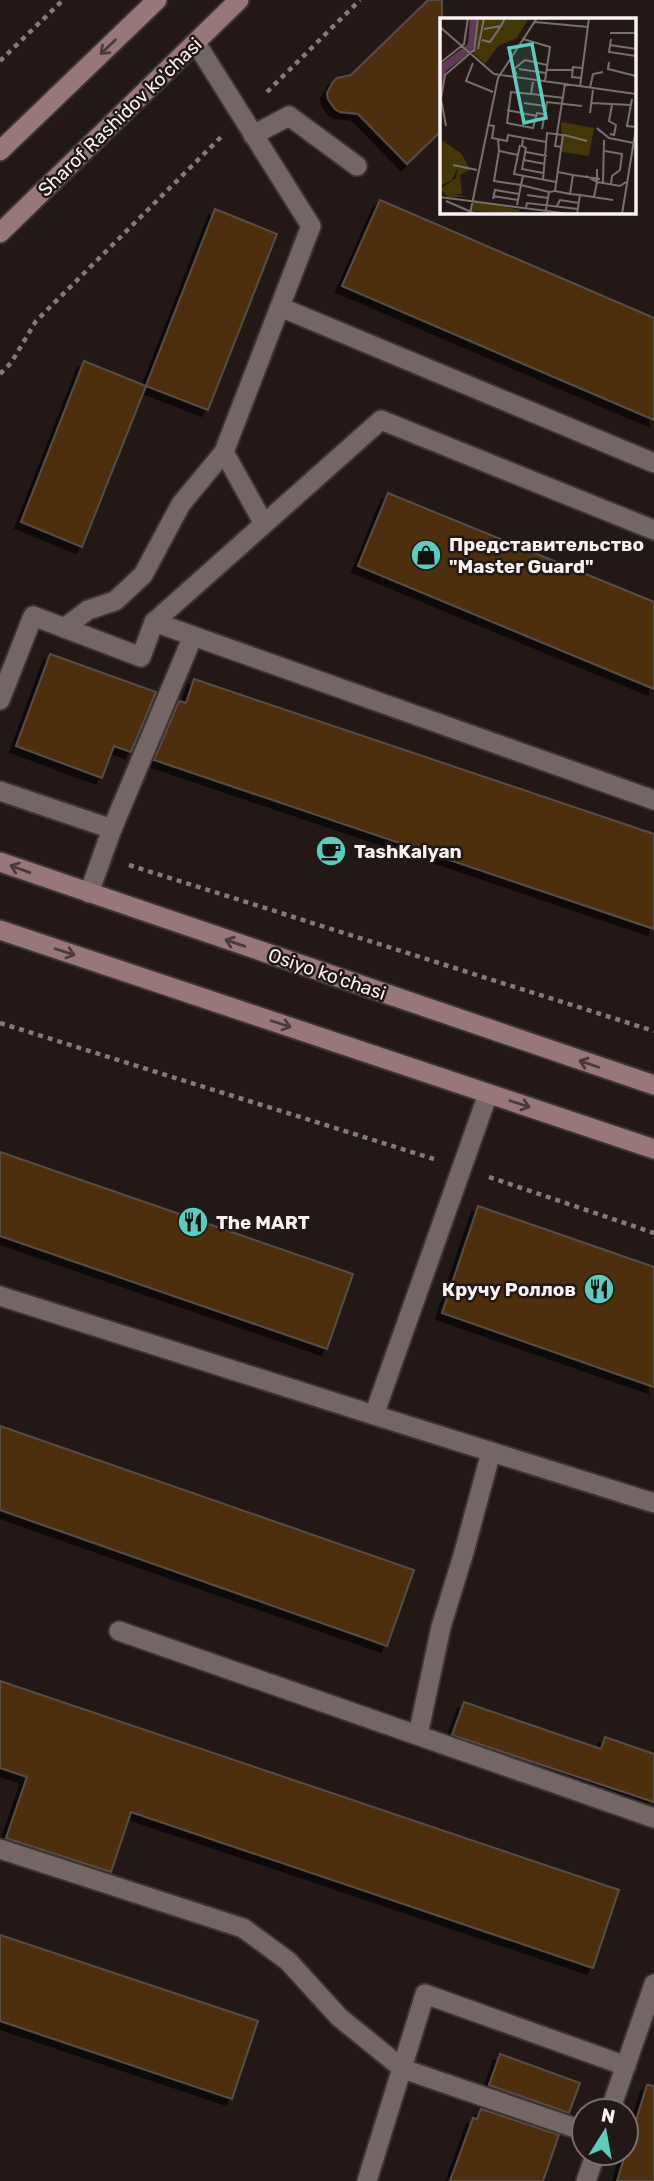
<svg xmlns="http://www.w3.org/2000/svg" width="654" height="2181" viewBox="0 0 654 2181" font-family="Rubik,sans-serif">
<defs>
<filter id="shadow"><feDropShadow dx="-6" dy="6" stdDeviation="0" flood-color="#0009"/></filter>
</defs>
<rect width="100%" height="100%" fill="#221917"/>
<g fill="#4d2e0c" stroke="#564e47" stroke-width="2" filter="url(#shadow)">
<polygon points="428,0 442,0 442,130 407,164 358,114 340,112 335,109 328,99 327,93 333,82 337,78 351,75"/>
<polygon points="380,200 654,318 654,420 342,286"/>
<polygon points="215,209 277,234 208,410 146,386"/>
<polygon points="84,361 146,386 82,547 21,522"/>
<polygon points="388,493 654,602 654,689 358,566"/>
<polygon points="50,654 156,692 131,752 114,746 102,778 16,746"/>
<polygon points="194,679 654,834 654,929 154,760 179,701 186,703"/>
<polygon points="0,1152 353,1274 327,1349 0,1236"/>
<polygon points="478,1206 654,1267 654,1387 442,1313"/>
<polygon points="0,1426 414,1570 387,1646 0,1510"/>
<polygon points="0,1681 619,1890 593,1968 131,1812 111,1872 6,1838 27,1777 0,1768"/>
<polygon points="464,1702 601,1749 605,1737 654,1754 654,1802 452,1735"/>
<polygon points="0,1935 258,2021 232,2099 0,2021"/>
<polygon points="500,2054 580,2083 569,2113 489,2085"/>
<polygon points="647,2085 654,2086 654,2181 617,2181"/>
<polygon points="481,2109 559,2135 543,2181 450,2181 473,2118 477,2119"/>
</g>
<g fill="none" stroke-linecap="round" stroke-linejoin="round">
<g stroke="#3b3433" stroke-width="23">
<g id="service">
<polyline points="196,43 311,226 224,452 264,524"/>
<polyline points="253,135 289,116 357,166"/>
<polyline points="280,307 654,463"/>
<polyline points="154,622 654,800"/>
<polyline points="64,628 88,610 115,601 143,575 181,504 224,452"/>
<polyline points="0,700 33,616 141,657 154,622 381,420 654,530"/>
<polyline points="0,791 112,829 89,893"/>
<polyline points="112,829 193,636"/>
<polyline points="488,1094 374,1415 654,1503"/>
<polyline points="0,1296 374,1415"/>
<polyline points="119,1631 654,1818"/>
<polyline points="418,1735 441,1627 464,1552 491,1452"/>
<polyline points="0,1849 243,1928 288,1961 339,2017 403,2069 584,2131"/>
<polyline points="610,2111 654,1984"/>
<polyline points="367,2181 425,1994 626,2066"/>
<polyline points="586,2181 596,2153"/>
</g>
</g>
<g stroke="#3b3433" stroke-width="23">
<g id="secondary">
<polyline points="0,151 157,0"/>
<polyline points="0,233 239,0"/>
<polyline points="0,862 654,1085"/>
<polyline points="0,930 654,1149"/>
</g>
</g>
<g stroke="#837b79" stroke-width="4.5" stroke-dasharray="5 5" stroke-linecap="butt">
<polyline points="0,61 63,0"/>
<polyline points="267,92 360,0"/>
<polyline points="0,374 11,363 36,321 223,135"/>
<polyline points="129,865 654,1031"/>
<polyline points="0,1023 434,1159"/>
<polyline points="489,1177 654,1233"/>
</g>
<use href="#service" stroke="#726764" stroke-width="19"/>
<use href="#secondary" stroke="#98777b" stroke-width="19"/>
</g>
<defs><path id="oneway-shaft" d="M-6 0H5M1.5-3L5.5 0L1.5 3" fill="none" stroke-width="1.6" stroke-linecap="round" stroke-linejoin="round" transform="scale(1.75)"/></defs>
<g stroke="#4b3a3a">
<use href="#oneway-shaft" transform="translate(108 47) rotate(136)"/>
<use href="#oneway-shaft" transform="translate(20 869) rotate(-160)"/>
<use href="#oneway-shaft" transform="translate(235 943) rotate(-161)"/>
<use href="#oneway-shaft" transform="translate(65 952) rotate(18)"/>
<use href="#oneway-shaft" transform="translate(281 1024) rotate(18)"/>
<use href="#oneway-shaft" transform="translate(589 1064) rotate(-161)"/>
<use href="#oneway-shaft" transform="translate(520 1104) rotate(18)"/>
</g>
<defs>
<g id="shop-disc" transform="scale(1.575)"><circle r="9.5" fill="#59cebf" stroke="#221917"/><path d="M-5-2.5h2.3a2.7 3.5 0 0 1 5.4 0H5L5.5 6h-11ZM-1.5-2.5h3a1.5 2.3 0 0 0-3 0Z" fill="#111"/></g>
<g id="cafe-disc" transform="scale(1.575)"><circle r="9.5" fill="#59cebf" stroke="#221917"/><path d="M-5.5-4.5H6V0H3Q3 3.5 0 3.5H-2.5Q-5.5 3.5-5.5 0ZM3-3.2v2h1.7v-2ZM-6 4.5H4V6H-6Z" fill="#111"/></g>
<g id="restaurant-disc" transform="scale(1.575)"><circle r="9.5" fill="#59cebf" stroke="#221917"/><path d="M-5-6h1v4h1v-4h1v4h1v-4h1v5L-1.5 .5V6h-2V.5L-5-1ZM5-6V6H3V1.5H1.5Q1.5-4 5-6Z" fill="#111"/></g>
</defs>
<g fill-rule="evenodd">
<use href="#shop-disc" x="426" y="555"/>
<use href="#cafe-disc" x="331" y="851"/>
<use href="#restaurant-disc" x="193" y="1222"/>
<use href="#restaurant-disc" x="599" y="1289"/>
</g>
<g text-anchor="middle" dominant-baseline="central" stroke-width="5" stroke-linejoin="round" paint-order="stroke">
<g font-size="19" fill="#f9f2f1" stroke="#221917">
<text transform="translate(120 117) rotate(-44)">Sharof Rashidov ko'chasi</text>
<text transform="translate(327 974) rotate(19)">Osiyo ko'chasi</text>
</g>
<g font-size="19" font-weight="bold" fill="#f9f2f1" stroke="#221917" text-anchor="start">
<text x="449" y="544">Представительство<tspan x="449" dy="22">"Master Guard"</tspan></text>
<text x="354" y="851">TashKalyan</text>
<text x="216" y="1222">The MART</text>
<text x="576" y="1289" text-anchor="end">Кручу Роллов</text>
</g>
</g>
<g transform="translate(440 18)">
<rect width="196" height="196" fill="#221917"/>
<path d="M39,0h50l-12,20 -19,8 -13,18 -11,-10zM121,104l33,6 -5,28 -27,-4zM0,121l22,15 8,16 -10,5 2,19h-8l13,3h-19l-8,-8 16,-11 2,-11 -6,13 -12,6zM34,182l46,10 -1,4 -47,-3z" fill="#433708"/>
<path d="M30,0h7v20l-5,13 -26,20 -6,26v-32l28,-21z" fill="#5e3b57"/>
<path fill="none" stroke="#78706e" stroke-width="2" d="M95,4l53,5M0,9l54,47 142,20M44,11l17,-3 4,-8M170,15h26M83,21l27,8 -5,34M171,21l-2,13 27,4M42,22l8,2 11,-16M170,27l26,4M38,31l6,-31M34,34l4,-34M169,44l-1,7 28,7M0,45l24,-19 4,-26M33,45l-7,18 27,11M79,51l27,4M107,52h25M77,57l-3,-6 11,-9 22,5M141,60l-9,-1 1,-10 9,1M93,64l-2,12 33,4M140,69l9,-69M150,70l3,-14 10,-2M91,76l-20,-2 -4,31 26,5 4,-15 7,1M192,81l-5,27 9,1M84,85l21,3M151,85l40,2M67,92l30,6M150,95l3,-23M48,107l6,1 -2,12 15,3 1,-6 38,7M6,108l-5,-27 4,-24 29,-25M102,111l5,-27 35,4M161,114l-4,-4 12,10 25,5M170,116l4,1 2,-10 -7,-4 3,-16M124,117l23,6M83,120l-1,8 4,2 -4,21 21,4M58,121l1,12 19,4M80,127l-6,29 42,8M122,129l-7,-1 10,-62M59,133l-5,30 27,4 2,-9M165,133l17,3 -2,16 -8,6 -1,9M86,134l21,4M84,142l21,4M13,147l24,5M133,157l27,4M146,158l11,6v-13M103,162l4,-47 16,2 -8,56 -6,1 -3,18M163,165l1,-43M115,173l15,3 3,-19 -15,-3M130,176l10,1 -3,19M87,177l21,3M140,177l33,5M53,178l25,4M0,179l130,17M154,179l3,-15 23,4 6,-4M53,181l2,-9 24,4M6,183l30,13M77,187l4,-20 28,7M117,188l3,-6 19,3M86,189l1,-4 51,6M30,196l28,-136 39,-60M182,196l14,-86"/>
<path fill="#59cebf" fill-opacity="0.15" stroke="#59cebf" stroke-width="3.5" d="M92,26l14,74 -22,5 -15,-75z"/>
<rect width="196" height="196" fill="none" stroke="#f9f2f1" stroke-width="3.5"/>
</g>
<g transform="translate(605 2132) rotate(11)"><circle r="33" fill="#221917" stroke="#78706e" stroke-width="2"/>
<path d="M0-5L12 26L0 18L-12 26Z" fill="#59cebf"/>
<text y="-10" font-size="19" font-weight="bold" text-anchor="middle" fill="#f9f2f1">N</text>
</g>
</svg>
